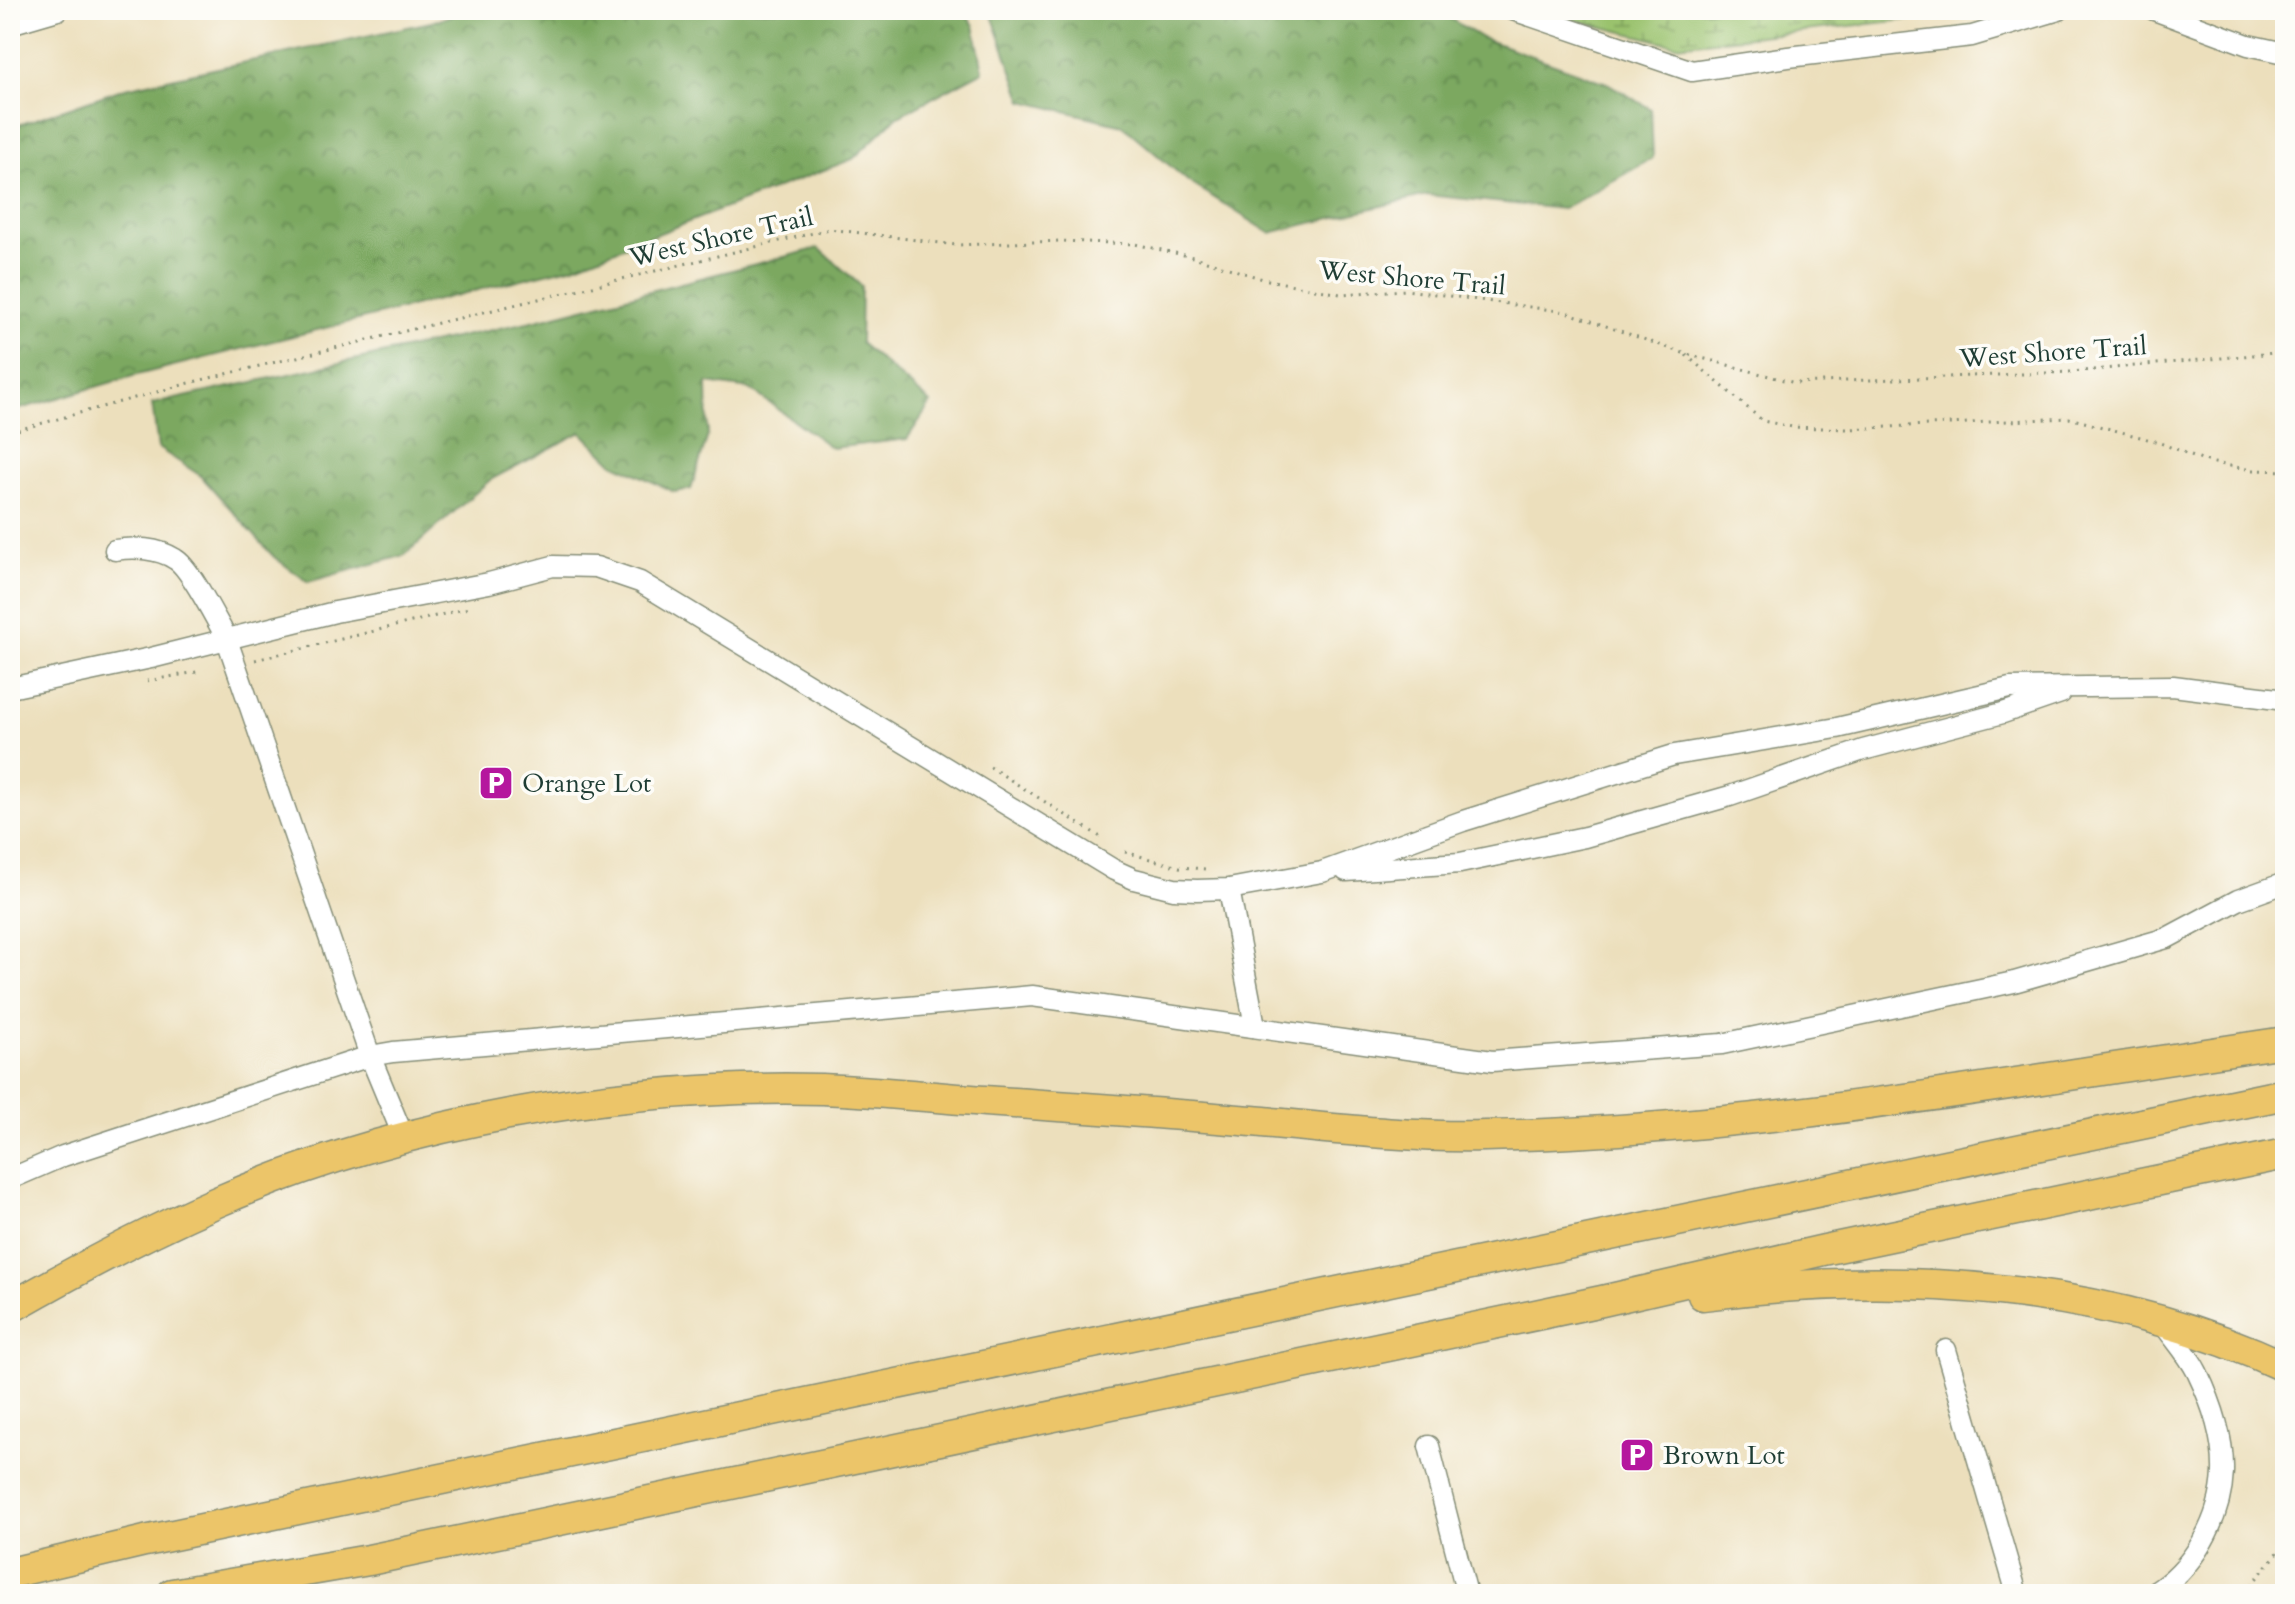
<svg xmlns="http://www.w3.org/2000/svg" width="2295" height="1604" viewBox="0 0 2295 1604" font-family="Cardo,serif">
<defs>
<pattern id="forest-crowns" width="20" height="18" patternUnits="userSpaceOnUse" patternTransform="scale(2)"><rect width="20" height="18" fill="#7ba860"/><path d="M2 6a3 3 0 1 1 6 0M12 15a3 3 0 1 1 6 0" fill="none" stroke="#648a50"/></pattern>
<pattern id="wetland-marsh" width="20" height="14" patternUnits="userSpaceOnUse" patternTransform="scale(2)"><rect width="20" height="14" fill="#9ac26d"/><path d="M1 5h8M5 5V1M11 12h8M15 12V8" fill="none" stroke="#7d9f5a"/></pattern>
</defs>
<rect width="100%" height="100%" fill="#fdfcf7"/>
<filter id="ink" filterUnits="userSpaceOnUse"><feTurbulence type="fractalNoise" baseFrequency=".0125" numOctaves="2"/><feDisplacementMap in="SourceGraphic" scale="16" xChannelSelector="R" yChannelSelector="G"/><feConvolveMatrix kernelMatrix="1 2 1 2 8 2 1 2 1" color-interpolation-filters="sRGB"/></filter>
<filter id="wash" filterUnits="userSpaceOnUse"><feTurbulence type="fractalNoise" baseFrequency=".006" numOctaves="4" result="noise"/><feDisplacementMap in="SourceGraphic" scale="32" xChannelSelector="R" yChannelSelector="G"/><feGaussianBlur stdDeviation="1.8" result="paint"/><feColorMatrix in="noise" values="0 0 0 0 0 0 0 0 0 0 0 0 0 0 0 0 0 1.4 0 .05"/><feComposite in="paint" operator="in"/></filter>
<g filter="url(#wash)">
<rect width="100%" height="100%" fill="#ecdfbc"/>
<g fill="url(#forest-crowns)" stroke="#4d724a" stroke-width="2">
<polygon points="470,10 961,10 974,25 983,71 898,116 853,159 574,266 133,376 10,412 10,128 125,88 431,22"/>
<polygon points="990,10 1436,10 1482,38 1607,83 1651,109 1653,158 1563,209 1427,195 1270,233 1189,182 1122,125 1023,101"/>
<polygon points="819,248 861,286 860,343 931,403 907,439 832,448 750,389 707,383 708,435 691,489 674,492 613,463 581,432 490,480 405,555 308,582 274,557 201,476 158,448 152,404 532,321"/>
</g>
<polygon fill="url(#wetland-marsh)" stroke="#5c8050" stroke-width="2" points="1545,10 1996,10 1676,45 1570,19"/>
</g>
<g filter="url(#ink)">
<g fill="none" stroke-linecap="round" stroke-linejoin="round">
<g stroke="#868e78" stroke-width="23">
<g id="minor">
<polyline points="1513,10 1692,71 1788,57 1972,36 2059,10"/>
<polyline points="2154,10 2248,45 2285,53"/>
<polyline points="10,24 58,10"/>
<path d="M115,550c19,-3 43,-2 60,9 15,8 41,61 51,78l144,419 34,82"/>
<polyline points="10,688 151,658 335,612 489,583 553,566 596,567 640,582 1114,870 1134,879 1174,889 1197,890 1229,889 1322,872 1463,821 1674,755 1837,728 2010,688 2173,686 2285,700"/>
<polyline points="1346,871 1460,863 1585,837 1730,796 1863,750 2003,713 2061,693"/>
<polyline points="1229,889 1255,1026"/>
<polyline points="10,1179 63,1156 370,1056 393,1052 1032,996 1492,1061 1722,1044 2014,982 2167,938 2238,900 2285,883"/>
<polyline points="1946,1350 2017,1594"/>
<polyline points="1429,1446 1467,1594"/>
<path d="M2152,1594c41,-24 69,-74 71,-122 1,-33 -12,-71 -26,-100 -9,-18 -24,-34 -35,-50"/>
</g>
</g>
<g stroke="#868e78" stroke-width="33">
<g id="highway">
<path d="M1703,1295c195,-25 402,-12 582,72"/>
<path d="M10,1308c68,-39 136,-75 207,-106 185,-81 404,-118 605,-113 54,2 108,8 163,12 89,6 178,12 267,20 76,7 158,17 233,15 269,-5 535,-55 800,-94"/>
<polyline points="10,1573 145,1541 2285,1094"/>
<polyline points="172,1594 369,1560 1602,1301 1824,1250 2285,1154"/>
</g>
</g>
<g stroke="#868e78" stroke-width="3" stroke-dasharray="2 6" stroke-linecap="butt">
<polyline points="1686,355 1763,421 1792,427 1848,429 2069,418 2155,441 2209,462 2252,470 2285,471"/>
<polyline points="10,432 197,381 830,229 957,245 1061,241 1135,244 1197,258 1263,279 1340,294 1406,290 1566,312 1683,353 1795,383 2072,372 2285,352"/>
<polyline points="255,660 469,608"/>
<polyline points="147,681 202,671"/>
<polyline points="990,767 1102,838"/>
<polyline points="1125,852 1179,867 1206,869"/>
<polyline points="2238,1594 2252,1584 2285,1544"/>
</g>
<use href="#minor" stroke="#fff" stroke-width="20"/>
<use href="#highway" stroke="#ecc569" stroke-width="30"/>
</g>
</g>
<defs>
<g id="parking-square" transform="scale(1.8)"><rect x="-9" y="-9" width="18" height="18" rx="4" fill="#b5179e" stroke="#fdfcf7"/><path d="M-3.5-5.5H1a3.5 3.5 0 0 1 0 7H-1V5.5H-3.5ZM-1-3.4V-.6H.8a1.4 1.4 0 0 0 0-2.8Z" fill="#fff"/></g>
</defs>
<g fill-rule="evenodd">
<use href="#parking-square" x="496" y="783"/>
<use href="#parking-square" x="1637" y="1455"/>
</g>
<g text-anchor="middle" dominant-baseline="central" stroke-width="7" stroke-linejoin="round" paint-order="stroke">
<g font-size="26" fill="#1f3d34" stroke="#fdfcf7">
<text transform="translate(721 237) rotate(-13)">West Shore Trail</text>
<text transform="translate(1412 278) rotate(5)">West Shore Trail</text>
<text transform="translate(2053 352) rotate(-4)">West Shore Trail</text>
</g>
<g font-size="26" fill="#1f3d34" stroke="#fdfcf7" text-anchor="start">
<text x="522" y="783">Orange Lot</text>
<text x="1663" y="1455">Brown Lot</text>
</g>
</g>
<rect width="2295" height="1604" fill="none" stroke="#fdfcf7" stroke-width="40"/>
</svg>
